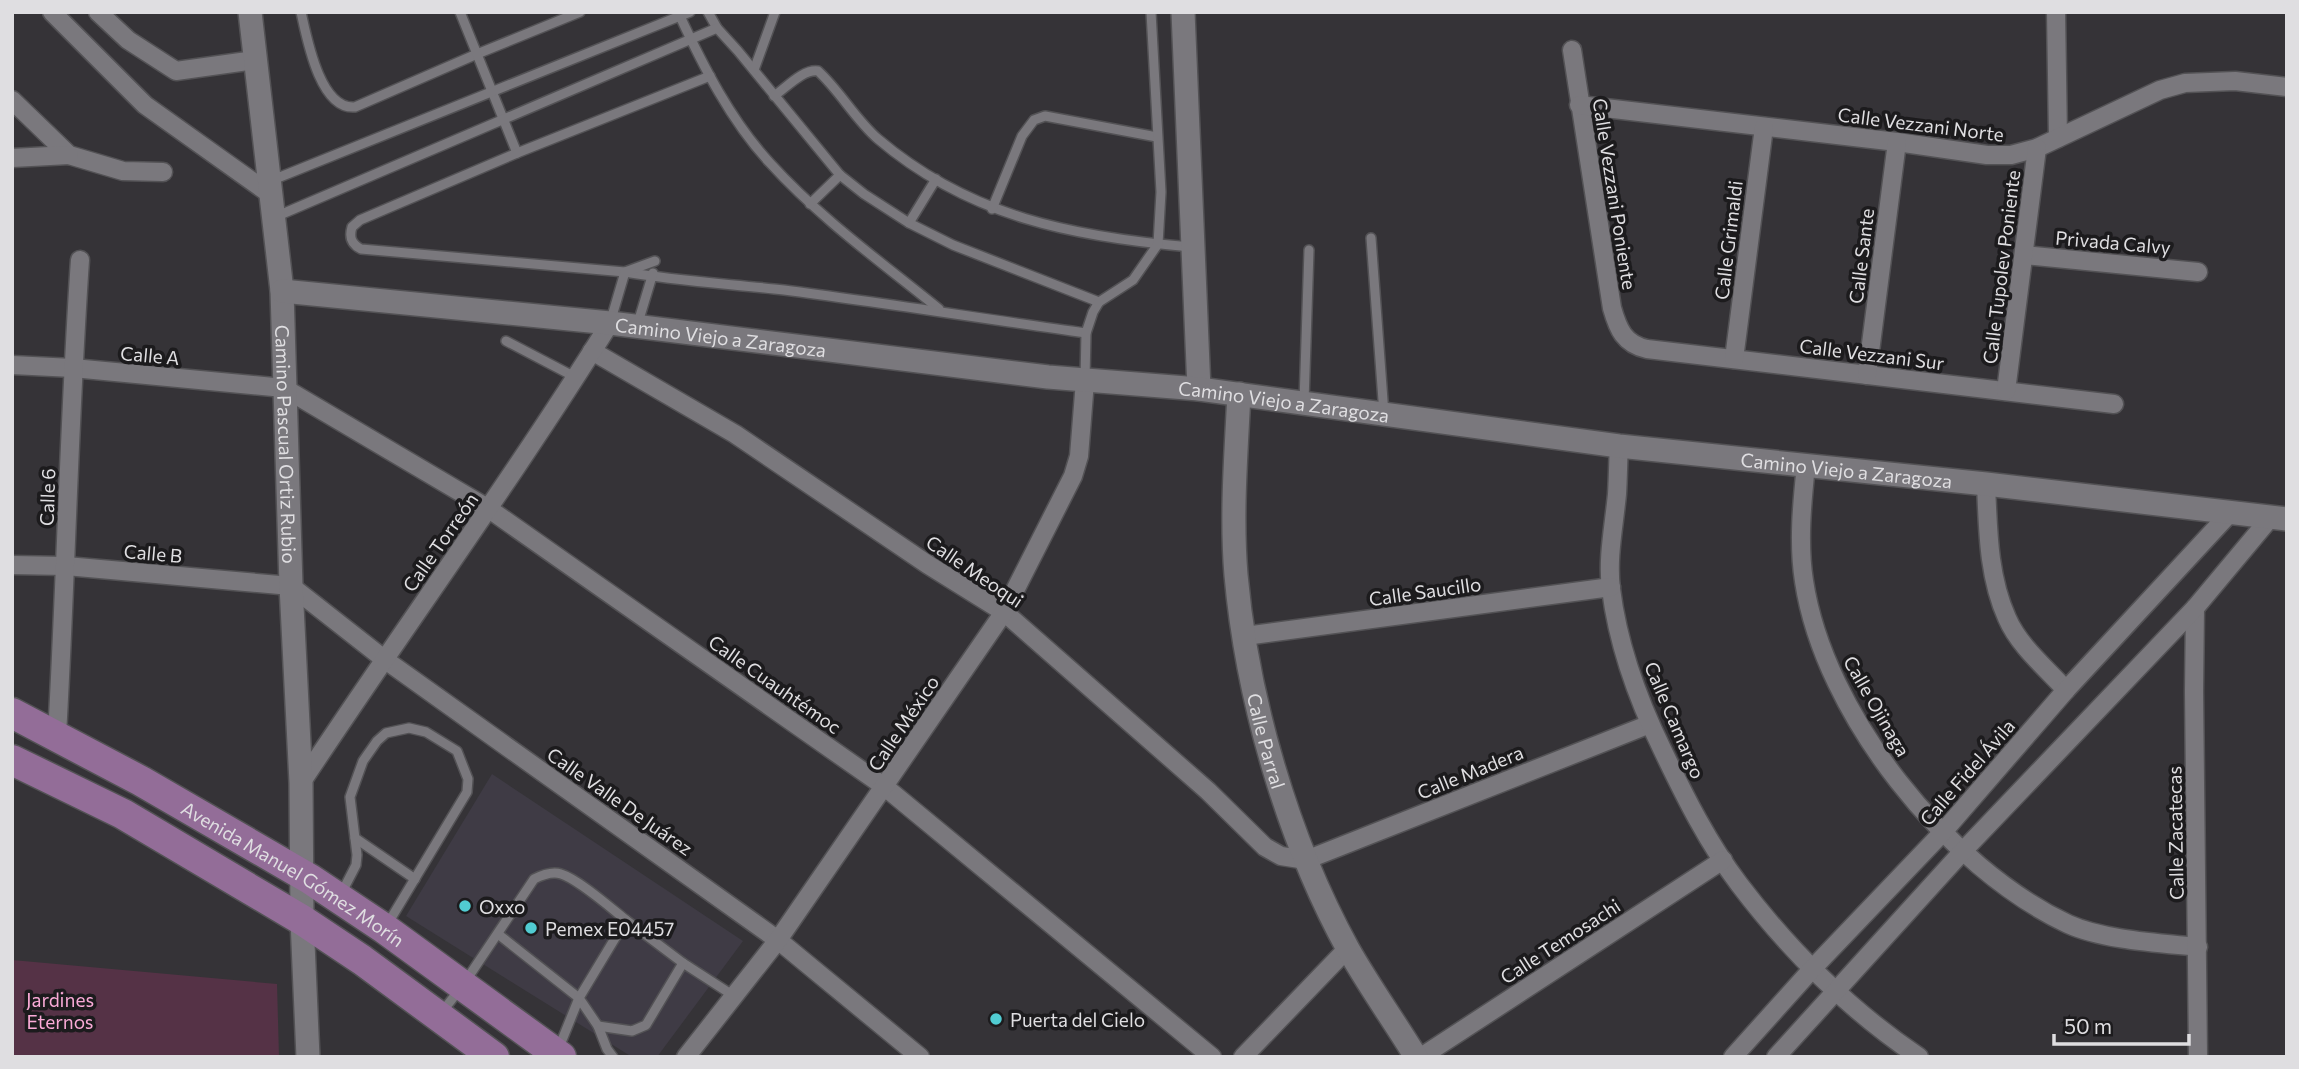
<svg xmlns="http://www.w3.org/2000/svg" width="2299" height="1069" viewBox="0 0 2299 1069" font-family="Commissioner,sans-serif">
<rect width="100%" height="100%" fill="#353337"/>
<polygon fill="#3f3b45" points="492,774 743,941 657,1057 632,1057 406,916"/>
<polygon fill="#553246" points="12,960 277,984 279,1057 12,1057"/>
<g fill="none" stroke-linecap="round" stroke-linejoin="round">
<g stroke="#535255" stroke-width="12">
<g id="service">
<path d="M301,12c6,27 19,98 54,95l122,-53 103,-42"/>
<polyline points="460,12 517,153"/>
<polyline points="708,12 717,28 738,51 840,175 864,194 909,223 953,245 1099,302"/>
<path d="M679,14c24,52 52,107 91,149 50,55 111,99 169,146"/>
<polyline points="754,70 775,12"/>
<path d="M710,76l-193,77 -157,67 -8,7c-3,10 -1,17 9,22l264,23c52,9 106,12 159,18 101,13 201,29 302,43"/>
<path d="M774,96c13,-9 29,-27 44,-25 22,20 37,48 60,68 92,78 196,98 313,108"/>
<polyline points="270,181 690,12"/>
<polyline points="810,204 840,175"/>
<polyline points="992,209 1022,136 1034,120 1045,116 1157,137"/>
<polyline points="275,217 717,28"/>
<polyline points="909,223 936,179"/>
<polyline points="1371,238 1384,414"/>
<polyline points="610,323 625,272 655,261"/>
<polyline points="637,326 653,273"/>
<polyline points="506,341 575,377"/>
<polyline points="1085,379 1086,333 1093,312 1099,302 1133,280 1158,244 1161,192 1151,12"/>
<polyline points="1304,402 1309,250"/>
<polyline points="355,838 415,879"/>
<polyline points="341,894 356,865 357,855 350,797 363,761 377,741 386,733 409,728 426,732 457,751 468,779 467,792 387,925"/>
<polyline points="498,934 579,998 598,1026 607,1049 613,1057"/>
<polyline points="683,963 734,996"/>
<path d="M442,1012l21,-27 71,-106c8,-4 18,-8 27,-5 17,5 50,34 65,46l-47,78 -21,52"/>
<polyline points="598,1026 632,1031 646,1025 683,963 626,920"/>
</g>
</g>
<g stroke="#535255" stroke-width="21">
<g id="minor">
<polyline points="52,12 145,105 270,194"/>
<polyline points="98,12 128,40 176,71 255,60"/>
<polyline points="2056,12 2058,138"/>
<path d="M1572,50l40,258c6,21 12,36 35,41l467,55"/>
<polyline points="12,100 69,155 123,171 163,172"/>
<polyline points="1579,105 1897,142 1987,155 2011,155 2037,148 2160,90 2185,83 2235,81 2287,87"/>
<polyline points="12,158 69,155"/>
<polyline points="2024,255 2198,272"/>
<polyline points="592,351 735,434 927,564 1004,612 1208,791 1265,847 1281,856 1306,860 1650,724"/>
<polyline points="1734,359 1764,127"/>
<polyline points="12,365 73,368 284,388 489,509 885,787 1212,1057"/>
<polyline points="1867,375 1897,142"/>
<polyline points="2006,391 2037,148"/>
<path d="M1619,446c-1,16 -1,32 -2,48 -3,32 -10,64 -6,95 7,57 27,111 52,162 22,46 45,92 76,133 50,66 112,127 180,173"/>
<path d="M1806,465c-4,38 -8,78 -2,116 20,133 143,286 264,343 35,16 92,19 130,23"/>
<path d="M1986,484c2,45 2,92 21,134 12,28 39,50 59,72"/>
<polyline points="12,565 66,566 291,586 384,659 778,940 920,1057"/>
<polyline points="2195,608 2194,691 2198,1057"/>
<polyline points="1245,636 1611,587"/>
<path d="M57,735c9,-158 12,-317 23,-475"/>
<path d="M301,783c102,-154 211,-303 309,-460"/>
<polyline points="686,1057 778,940 1004,612 1073,476 1079,456 1085,381"/>
<polyline points="1243,1057 1348,948"/>
<polyline points="1421,1057 1723,860"/>
<polyline points="1733,1057 1813,968 1943,832 2066,690 2230,513"/>
<polyline points="1776,1057 1963,851 2195,608 2271,517"/>
</g>
</g>
<g stroke="#535255" stroke-width="26">
<g id="tertiary">
<path id="s1" d="M250,12l32,279 9,295 10,197 1,137 6,137"/>
<polyline points="1183,12 1199,389"/>
<path id="s2" d="M282,291l328,32 438,54 151,12 420,57 367,38 301,35"/>
<path id="s3" d="M1239,394c-3,60 -8,121 -3,181 11,124 52,265 112,374 21,37 46,72 68,108"/>
</g>
</g>
<g stroke="#535255" stroke-width="33">
<g id="primary">
<path id="s4" d="M12,713l129,68 169,98 75,50 176,128"/>
<polyline points="12,760 123,814 302,920 362,960 494,1057"/>
</g>
</g>
<use href="#service" stroke="#7a787d" stroke-width="9"/>
<use href="#minor" stroke="#7a787d" stroke-width="18"/>
<use href="#tertiary" stroke="#7a787d" stroke-width="23"/>
<use href="#primary" stroke="#936d98" stroke-width="30"/>
</g>
<g fill="#51ccd2" stroke="#1c1b1d" stroke-width="2.5">
<circle cx="465" cy="906" r="7"/>
<circle cx="531" cy="928" r="7"/>
<circle cx="996" cy="1019" r="7"/>
</g>
<g text-anchor="middle" dominant-baseline="central" stroke-width="7" stroke-linejoin="round" paint-order="stroke">
<g font-size="19" fill="#dfdee1" stroke="#1c1b1d">
<text transform="translate(1921 124) rotate(7)">Calle Vezzani Norte</text>
<text transform="translate(1615 194) rotate(81)">Calle Vezzani Poniente</text>
<text transform="translate(1728 240) rotate(-83)">Calle Grimaldi</text>
<text transform="translate(2113 242) rotate(5)">Privada Calvy</text>
<text transform="translate(1861 256) rotate(-83)">Calle Sante</text>
<text transform="translate(2001 267) rotate(-83)">Calle Tupolev Poniente</text>
<text stroke="none"><textPath href="#s2" startOffset="441">Camino Viejo a Zaragoza</textPath></text>
<text transform="translate(1872 354) rotate(7)">Calle Vezzani Sur</text>
<text transform="translate(150 355) rotate(5)">Calle A</text>
<text stroke="none"><textPath href="#s2" startOffset="1008">Camino Viejo a Zaragoza</textPath></text>
<text stroke="none"><textPath href="#s1" startOffset="434">Camino Pascual Ortiz Rubio</textPath></text>
<text stroke="none"><textPath href="#s2" startOffset="1575">Camino Viejo a Zaragoza</textPath></text>
<text transform="translate(47 497) rotate(-88)">Calle 6</text>
<text transform="translate(440 542) rotate(-55)">Calle Torreón</text>
<text transform="translate(153 553) rotate(5)">Calle B</text>
<text transform="translate(975 571) rotate(34)">Calle Meoqui</text>
<text transform="translate(1425 591) rotate(-8)">Calle Saucillo</text>
<text transform="translate(775 684) rotate(35)">Calle Cuauhtémoc</text>
<text transform="translate(1877 706) rotate(60)">Calle Ojinaga</text>
<text transform="translate(1675 720) rotate(67)">Calle Camargo</text>
<text transform="translate(903 723) rotate(-56)">Calle México</text>
<text stroke="none"><textPath href="#s3" startOffset="350">Calle Parral</textPath></text>
<text transform="translate(1470 772) rotate(-22)">Calle Madera</text>
<text transform="translate(1967 772) rotate(-49)">Calle Fidel Ávila</text>
<text transform="translate(620 801) rotate(35)">Calle Valle De Juárez</text>
<text transform="translate(2175 833) rotate(-91)">Calle Zacatecas</text>
<text stroke="none"><textPath href="#s4" startOffset="324">Avenida Manuel Gómez Morín</textPath></text>
<text transform="translate(1560 941) rotate(-33)">Calle Temosachi</text>
</g>
<g font-size="19" fill="#dfdee1" stroke="#1c1b1d" text-anchor="start">
<text x="479" y="906">Oxxo</text>
<text x="545" y="928">Pemex E04457</text>
<text x="1010" y="1019">Puerta del Cielo</text>
</g>
<g font-size="19" fill="#faaad7" stroke="#1c1b1d">
<text x="60" y="999">Jardines<tspan x="60" dy="22">Eternos</tspan></text>
</g>
</g>
<rect width="2299" height="1069" fill="none" stroke="#dfdee1" stroke-width="28"/>
<path d="M2054 1034v10h135v-10" fill="none" stroke="#dfdee1" stroke-width="3.5"/>
<text x="2064" y="1034" font-size="21" fill="#dfdee1" stroke="#1c1b1d" stroke-width="5" paint-order="stroke">50 m</text>
</svg>
